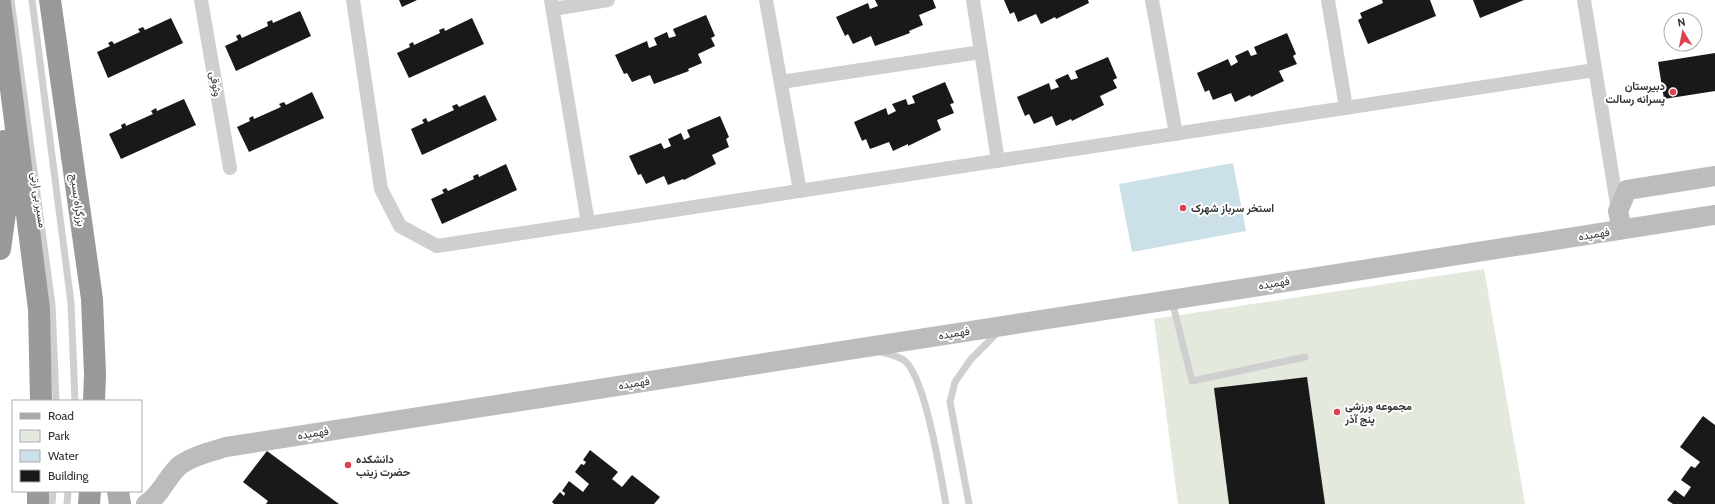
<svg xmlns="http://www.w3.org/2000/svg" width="1715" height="504" viewBox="0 0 1715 504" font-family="Cabin,Vazirmatn,sans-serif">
<rect width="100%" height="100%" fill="#fff"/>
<polygon fill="#e3e9dc" points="1484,269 1525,504 1178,504 1154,319"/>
<polygon fill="#cce0ea" points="1233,163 1246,231 1132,252 1119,184"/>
<g fill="#191919">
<polygon points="399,0 417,0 402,7"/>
<polygon points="875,0 933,0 936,8 919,15 923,25 909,31 910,33 875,46 871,36 853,44 848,34 845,36 836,17 868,3 870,9 878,6"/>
<polygon points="1004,0 1088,0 1089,3 1056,19 1055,17 1041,24 1036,14 1018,22 1014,12 1010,14"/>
<polygon points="1382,0 1430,0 1436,16 1368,44 1358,20 1362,18 1360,13 1383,3"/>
<polygon points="1473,0 1524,0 1480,18"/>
<polygon points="300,11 311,36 236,71 225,46 238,40 236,36 240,34 242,38 268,26 267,22 272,20 273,23"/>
<polygon points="706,15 715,36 711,38 715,46 698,54 702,63 688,69 689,71 654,84 650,75 632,82 627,73 624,74 615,55 647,41 649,48 657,45 654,38 667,32 669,38 676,36 673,29"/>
<polygon points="171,18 183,43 108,78 97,52 110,46 108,43 112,41 114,44 140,32 138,29 143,27 145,30"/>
<polygon points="472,18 484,44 409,78 397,53 410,47 409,44 413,42 414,45 440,33 439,30 444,28 445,31"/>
<polygon points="1287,33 1296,54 1293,56 1297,64 1279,71 1284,81 1251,97 1250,95 1235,102 1231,93 1213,100 1209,90 1205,92 1197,73 1228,59 1231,66 1238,62 1235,56 1248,50 1251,56 1257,54 1254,47"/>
<polygon points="1715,53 1715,91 1664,99 1658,62"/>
<polygon points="1108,57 1117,78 1113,80 1117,88 1100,96 1104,105 1072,121 1071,119 1056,126 1052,116 1034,124 1029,114 1025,116 1017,97 1049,83 1051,90 1059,87 1055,80 1068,74 1071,80 1078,78 1075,71"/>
<polygon points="945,82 954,103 950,104 954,113 937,120 941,130 908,146 908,144 893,151 889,142 870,149 866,139 862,141 854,122 886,108 888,115 896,111 892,104 906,99 908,105 915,103 912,96"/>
<polygon points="312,92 324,118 249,152 237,127 250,121 249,118 253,116 254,119 281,107 279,104 284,102 286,105"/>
<polygon points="485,95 497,120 422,155 411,129 424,123 422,120 426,118 428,122 454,110 452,106 457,104 459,107"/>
<polygon points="184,99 196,125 121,159 109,134 122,128 121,125 125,123 126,126 153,114 151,111 156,108 157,111"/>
<polygon points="720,116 729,137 726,139 729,147 712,155 716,164 684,180 683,179 668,185 664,176 646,184 641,174 638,175 629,156 661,143 664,149 671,146 668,139 681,133 684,140 690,137 687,130"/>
<polygon points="506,164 517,190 442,224 431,199 444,193 442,190 446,188 448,191 474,179 473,176 478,174 479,177"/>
<polygon points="1307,377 1325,504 1229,504 1214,388"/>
<polygon points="1703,416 1715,425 1715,504 1673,504 1667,500 1675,490 1684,497 1691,487 1681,480 1691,466 1695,468 1700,462 1680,447"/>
<polygon points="590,450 618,472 612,479 622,487 632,475 660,497 654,504 554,504 552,502 560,492 564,496 565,493 562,491 569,481 583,492 589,484 575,472 581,464 584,465 586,462 583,460"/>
<polygon points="267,451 339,504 266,504 268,501 243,482"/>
</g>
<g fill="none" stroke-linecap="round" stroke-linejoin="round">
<g stroke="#cfcfcf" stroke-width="7">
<polyline points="11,0 52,305 56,401"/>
<polyline points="32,0 71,303 75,401"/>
<polyline points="1172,301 1192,381 1305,357"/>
<path d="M879,351c7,3 20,5 26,10 21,19 35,112 41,143"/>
<polyline points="52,504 53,491"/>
<polyline points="67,504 68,491"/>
<polyline points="969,504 950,402 955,382 971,359 999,331"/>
</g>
<g stroke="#cfcfcf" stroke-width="14">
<polyline points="201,0 230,168"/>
<polyline points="353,0 381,189 400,226 437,246 1595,70"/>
<polyline points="551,0 588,223"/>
<polyline points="766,0 800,191"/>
<polyline points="973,0 998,161"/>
<polyline points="1152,0 1176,134"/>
<polyline points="1328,0 1346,108"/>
<polyline points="1584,0 1618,211"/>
<polyline points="553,9 608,0"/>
<polyline points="781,82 981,52"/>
</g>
<g stroke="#bcbcbc" stroke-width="20">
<polyline points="1622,229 1618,211 1627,190 1715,176"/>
<path d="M146,504c15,-9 20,-26 33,-38 13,-10 31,-14 47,-19l1489,-232"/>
</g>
<polyline stroke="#aaa" stroke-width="22" points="118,491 120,504"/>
<g stroke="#999" stroke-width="22">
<polyline points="50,0 92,299 95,374 94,401"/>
<polyline points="0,3 39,309 41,401"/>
<polyline points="0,249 6,206 4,141"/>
<polyline points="38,504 38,491"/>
<polyline points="89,504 90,491"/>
</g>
</g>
<g fill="#de404f" stroke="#fff" stroke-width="1.5">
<circle cx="1673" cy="92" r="4"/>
<circle cx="1183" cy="208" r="4"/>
<circle cx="1337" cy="412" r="4"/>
<circle cx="348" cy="465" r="4"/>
</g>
<g text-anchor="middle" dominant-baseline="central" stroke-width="4" stroke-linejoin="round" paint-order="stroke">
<g font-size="11" fill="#323232" stroke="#fff">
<text transform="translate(216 84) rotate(80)">وثوقی</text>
<text transform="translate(39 200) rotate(82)">مسیر بی ارتی</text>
<text transform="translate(78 200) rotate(82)">بزرگراه بسیج</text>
<text transform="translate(1594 234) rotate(-9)">فهمیده</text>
<text transform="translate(1274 283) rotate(-9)">فهمیده</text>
<text transform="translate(954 333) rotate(-9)">فهمیده</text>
<text transform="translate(634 383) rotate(-9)">فهمیده</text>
<text transform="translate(313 433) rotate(-9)">فهمیده</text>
</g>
<g font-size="11" font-weight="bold" fill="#323232" stroke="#fff" text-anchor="start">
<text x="1665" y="86" text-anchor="end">دبیرستان<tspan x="1665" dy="13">پسرانه رسالت</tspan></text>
<text x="1191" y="208">استخر سرباز شهرک</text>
<text x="1345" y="406">مجموعه ورزشی<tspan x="1345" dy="13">پنج آذر</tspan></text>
<text x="356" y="459">دانشکده<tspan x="356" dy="13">حضرت زینب</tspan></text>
</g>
</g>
<rect x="12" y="400" width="130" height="92" fill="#ffffff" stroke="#adadad"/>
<rect x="20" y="413" width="20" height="6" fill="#aaaaaa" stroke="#adadad"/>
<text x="48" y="420" font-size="12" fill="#323232">Road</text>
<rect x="20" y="430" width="20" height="12" fill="#e3e9dc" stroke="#adadad"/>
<text x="48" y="440" font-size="12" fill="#323232">Park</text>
<rect x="20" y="450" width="20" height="12" fill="#cce0ea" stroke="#adadad"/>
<text x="48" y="460" font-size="12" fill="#323232">Water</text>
<rect x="20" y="470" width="20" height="12" fill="#191919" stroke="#adadad"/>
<text x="48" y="480" font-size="12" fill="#323232">Building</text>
<g transform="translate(1683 32) rotate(350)"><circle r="19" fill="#ffffff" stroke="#adadad"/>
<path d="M0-3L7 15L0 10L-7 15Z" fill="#de404f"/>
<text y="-6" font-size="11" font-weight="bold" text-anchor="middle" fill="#323232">N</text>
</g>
</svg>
